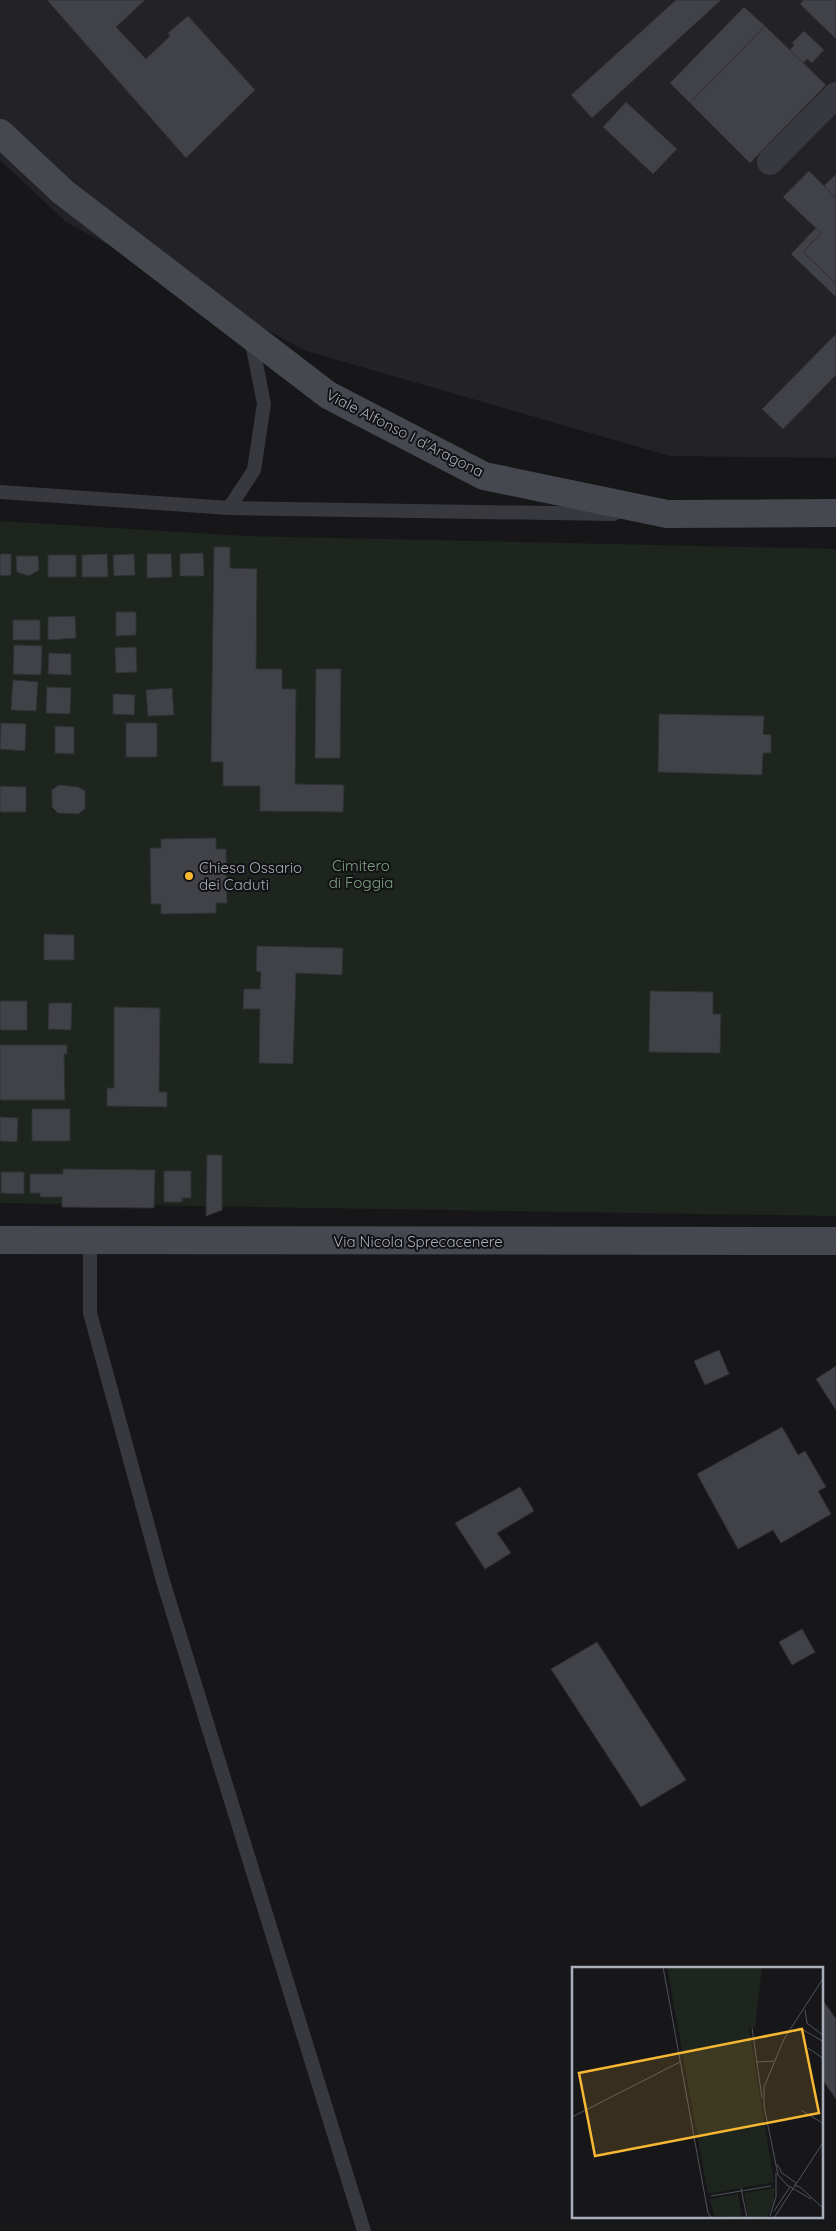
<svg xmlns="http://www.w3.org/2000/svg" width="836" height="2231" viewBox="0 0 836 2231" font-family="Quicksand,sans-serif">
<rect width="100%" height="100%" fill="#17171a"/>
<polygon fill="#232327" points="0,0 836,0 836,458 670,456 306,351 66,222 0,160"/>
<polygon fill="#1d251e" points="0,521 245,536 836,549 836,1216 0,1203"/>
<g fill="#414247" stroke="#313136">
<polygon points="47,0 145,0 116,27 146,59 170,36 168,33 188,16 255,90 186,158"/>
<polygon points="676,0 721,0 592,118 571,95"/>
<polygon points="804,0 836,0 836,39 800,4"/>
<polygon points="744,7 765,26 690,103 670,83"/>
<polygon points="765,26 826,85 750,163 690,103"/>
<polygon points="804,31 824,50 812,63 807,59 803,63 790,50 794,45 792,43"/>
<polygon points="626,102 677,149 653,174 603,127"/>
<polygon points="809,171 836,198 836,284 803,252 821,233 783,197"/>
<polygon points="836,174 836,198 824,186"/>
<polygon points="816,228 821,233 803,252 836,284 836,297 791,254"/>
<polygon points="836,334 836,375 783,429 762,409"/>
<polygon points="214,547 230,547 230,568 257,569 256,669 282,669 282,689 296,689 295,784 344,785 343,812 260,811 260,786 223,786 223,762 211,762"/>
<polygon points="203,553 204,576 180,576 180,554"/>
<polygon points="0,554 11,554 11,575 0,576"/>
<polygon points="107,554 108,577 82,577 82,555"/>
<polygon points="134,554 135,575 114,576 113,555"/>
<polygon points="147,554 171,554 172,577 147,578"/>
<rect x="48" y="555" width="28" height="22"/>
<polygon points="16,556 38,556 39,570 29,576 17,572"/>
<polygon points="116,612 136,612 136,635 116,636"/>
<polygon points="75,616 76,638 48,640 48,617"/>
<rect x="13" y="620" width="27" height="20"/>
<polygon points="14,645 42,646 41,675 13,674"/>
<polygon points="136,647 137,672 116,673 115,648"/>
<polygon points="49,653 71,654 71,675 48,674"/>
<polygon points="316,669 341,669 340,758 315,758"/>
<polygon points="13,680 38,682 36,711 11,710"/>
<polygon points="47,687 71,688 70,714 46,713"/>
<polygon points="172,688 174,715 148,716 146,690"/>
<polygon points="113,694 135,695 134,715 113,714"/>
<polygon points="659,714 764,716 763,734 771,735 771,753 763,753 762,775 658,772"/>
<polygon points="1,723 26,724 25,751 0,749"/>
<rect x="126" y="723" width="31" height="34"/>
<polygon points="55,726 74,727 74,754 55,753"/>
<polygon points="59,785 78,787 85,791 85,809 78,814 58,813 52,807 52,790"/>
<polygon points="0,786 26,787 26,812 0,812"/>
<polygon points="216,838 216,849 226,849 227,903 216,903 216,913 161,914 161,904 151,904 150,848 161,848 161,839"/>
<polygon points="44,934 74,935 74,960 44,960"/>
<polygon points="257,946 343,948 342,975 296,973 293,1064 259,1063 260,1009 243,1009 244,989 260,989 261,972 256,971"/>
<polygon points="650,991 713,992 713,1014 721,1014 720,1053 649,1052"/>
<rect x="0" y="1001" width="27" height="29"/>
<polygon points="49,1003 72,1003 71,1030 48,1029"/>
<polygon points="114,1007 160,1008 159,1092 167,1092 167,1107 107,1106 107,1088 114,1088"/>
<polygon points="0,1045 67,1045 67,1054 64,1054 65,1100 0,1100"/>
<rect x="32" y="1109" width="38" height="32"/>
<polygon points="0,1117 18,1118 17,1142 0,1141"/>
<polygon points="207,1155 222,1155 222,1210 206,1216"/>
<polygon points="63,1169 155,1170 154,1208 62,1207 62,1197 40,1197 40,1193 30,1193 30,1174 63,1174"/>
<polygon points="164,1171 191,1171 191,1198 182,1198 182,1202 164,1202"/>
<polygon points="1,1172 24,1172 24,1194 1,1193"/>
<polygon points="719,1350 729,1374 705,1385 694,1361"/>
<polygon points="836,1366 836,1410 816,1379"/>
<polygon points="782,1427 798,1455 805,1451 826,1487 818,1491 831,1514 781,1543 773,1530 738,1549 697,1474"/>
<polygon points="520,1487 534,1511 497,1533 511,1553 485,1569 455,1523"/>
<polygon points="802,1629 815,1652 792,1665 779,1642"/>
<polygon points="597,1642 686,1780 641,1807 551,1669"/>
<polygon points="822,1999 836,2019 836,2099 822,2079"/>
</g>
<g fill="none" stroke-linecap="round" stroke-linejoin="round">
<g stroke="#38393f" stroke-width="14">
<polyline points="0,492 229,508 614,514"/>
<polyline points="229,508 254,470 264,404 251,338"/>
<polyline points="90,1241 90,1313 163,1581 364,2231"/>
</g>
<polyline stroke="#38393f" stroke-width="26" points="770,162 836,95"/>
<g stroke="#46484f" stroke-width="28">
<polyline points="0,133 63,192 328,395 484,476 667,514 836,513"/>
<polyline points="0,1240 836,1241"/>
</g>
</g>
<circle fill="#f6b833" stroke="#121215" stroke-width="2" cx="189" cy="876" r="5"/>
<g text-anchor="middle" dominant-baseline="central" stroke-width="4" stroke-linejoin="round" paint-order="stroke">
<g font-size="15" fill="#a9aeba" stroke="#121215">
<text transform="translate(405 433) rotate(27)">Viale Alfonso I d'Aragona</text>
<text x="418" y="1241">Via Nicola Sprecacenere</text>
</g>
<g font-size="15" fill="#80a583" stroke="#121215">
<text x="361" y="865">Cimitero<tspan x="361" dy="17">di Foggia</tspan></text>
</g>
<g font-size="15" fill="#a9aeba" stroke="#121215" text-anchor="start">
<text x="199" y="867">Chiesa Ossario<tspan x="199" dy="17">dei Caduti</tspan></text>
</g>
</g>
<g transform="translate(572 1967)">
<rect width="251" height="251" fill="#17171a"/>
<path d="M95,0h95l-7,60 -6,1 25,154 -66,12zM202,221v14l-7,16h-19l-4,-25zM166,227l4,24 -28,-2 -4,-17z" fill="#1d251e"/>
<path fill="none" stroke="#51535a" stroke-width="1" d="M91,0l45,246 4,5M233,43l2,13 17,13M180,61l10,70M218,65l10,-4 24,14M236,81l16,11M184,95l18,-1M229,143l23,14M0,150l108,-55M205,197l5,9 14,10M222,218l6,2 24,22M169,221l6,30M139,229l60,-10M239,232l-24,-14 -9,-10 -14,-69v-19l20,-48 40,-62M202,244l16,-24M198,249l6,-19v-24M202,251l50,-77"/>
<path fill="#f6b833" fill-opacity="0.15" stroke="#f6b833" stroke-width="2.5" d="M230,62l17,84 -224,43 -16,-83z"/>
<rect width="251" height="251" fill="none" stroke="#a9aeba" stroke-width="2.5"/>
</g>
</svg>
